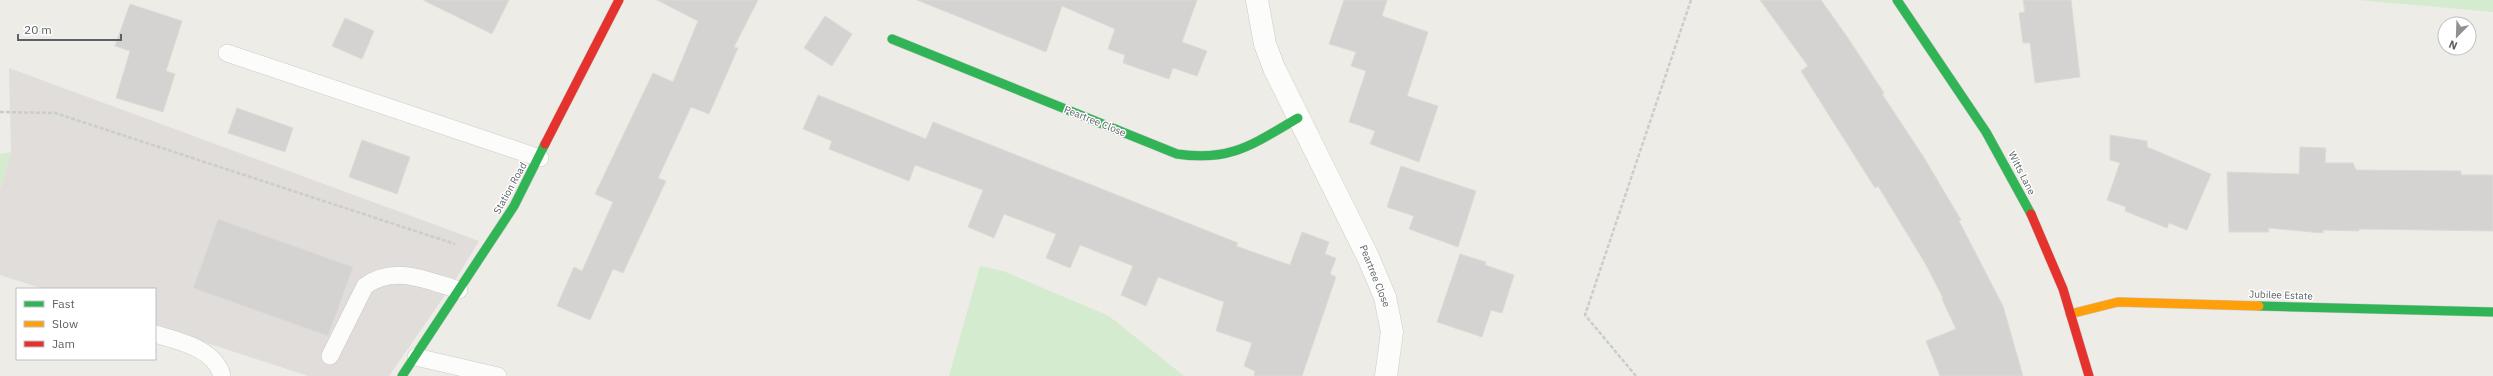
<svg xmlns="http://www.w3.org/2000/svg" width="2493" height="376" viewBox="0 0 2493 376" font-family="'IBM Plex Sans',sans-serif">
<rect width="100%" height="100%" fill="#edece7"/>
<polygon fill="#e0ddda" points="9,68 479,241 454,282 389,376 308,376 155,326 155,289 44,289 0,275 0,190 11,152"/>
<g fill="#d5ebd0">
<polygon points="2359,0 2493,0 2493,12"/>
<polygon points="11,152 0,190 0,154"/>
<polygon points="980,266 1003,271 1109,316 1184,376 949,376"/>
</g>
<g fill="#d5d3d1" stroke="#dddbd6">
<polygon points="423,0 509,0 492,34"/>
<polygon points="657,0 758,0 734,47 738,48 709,114 691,107 658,178 666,181 623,273 613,269 590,320 557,306 574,267 582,271 613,202 595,194 653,73 673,82 698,21"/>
<polygon points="917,0 1197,0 1182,42 1207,51 1197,76 1173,68 1169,79 1123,63 1125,55 1108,49 1115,29 1062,6 1046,52"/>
<polygon points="1344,0 1387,0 1382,16 1428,32 1407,96 1438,106 1419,162 1370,144 1375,131 1349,122 1366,71 1351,66 1356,52 1329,44"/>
<polygon points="1760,0 1821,0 1848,38 1884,93 1882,94 1923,156 1961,220 1959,221 2003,306 2023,376 1940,376 1926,341 1956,329 1942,299 1943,298 1925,263 1878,186 1875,188 1801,71 1808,66"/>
<polygon points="2023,0 2071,0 2080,77 2035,83 2030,43 2023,43 2019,13 2025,12"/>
<polygon points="130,4 182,21 166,71 175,74 163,112 116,98 130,51 115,46"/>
<polygon points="825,16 852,34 832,66 804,48"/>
<polygon points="345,18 374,31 362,59 332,46"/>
<polygon points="818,95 926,139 933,122 1238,243 1236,246 1290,265 1302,232 1329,242 1325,254 1336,258 1330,274 1336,277 1302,376 1254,376 1255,371 1244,366 1252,343 1216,331 1224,302 1158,277 1146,306 1121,295 1133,266 1080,245 1070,268 1046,258 1056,234 1004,214 994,238 968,227 983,190 915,165 909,181 829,149 832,141 803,129"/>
<polygon points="237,108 293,128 285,152 228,133"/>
<polygon points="2110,135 2147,141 2147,147 2211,174 2187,230 2169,223 2167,228 2125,211 2126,207 2107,200 2120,163 2110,160"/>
<polygon points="362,140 410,157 397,194 349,177"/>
<polygon points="2300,147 2326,148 2325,163 2353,163 2356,170 2461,171 2461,175 2493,175 2493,231 2359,229 2359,231 2323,230 2323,233 2268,228 2269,232 2229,232 2227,172 2299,174"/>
<polygon points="1401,166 1476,191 1458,247 1409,229 1414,216 1387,207"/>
<polygon points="218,219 353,267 328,336 193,288"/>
<polygon points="1460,254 1486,262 1485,265 1514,275 1502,313 1491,310 1482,337 1437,322"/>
</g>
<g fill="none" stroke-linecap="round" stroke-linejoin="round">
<g stroke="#cacac9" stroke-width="18">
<g id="lane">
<polyline points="227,53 540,158"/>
<path d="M155,334c23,7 60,14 67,42"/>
<path d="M330,356l35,-70c30,-22 63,-5 94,4"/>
<polyline points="416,357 498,376"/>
</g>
</g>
<g stroke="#cacac9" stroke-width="23">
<polyline id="street" points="1257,0 1265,44 1274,68 1368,257 1385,297 1392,332 1386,376"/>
</g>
<g stroke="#c9c9c8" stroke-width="10">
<g id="fast">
<polyline points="1897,0 1986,132 2031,214"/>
<path d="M892,39l285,115c54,8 76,-10 121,-36"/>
<polyline points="2259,306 2493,312"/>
<polyline points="402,376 514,206 545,144"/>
</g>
</g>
<g stroke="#c9c9c8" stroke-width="10">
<polyline id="slow" points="2070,314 2118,302 2259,306"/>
</g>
<g stroke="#c9c9c8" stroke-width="10">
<g id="jam">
<polyline points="545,144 619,0"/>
<polyline points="2031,214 2063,289 2089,376"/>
</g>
</g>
<g stroke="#c9ceca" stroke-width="2.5" stroke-dasharray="4 2" stroke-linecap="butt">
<polyline points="0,112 55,113 455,244"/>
<polyline points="1636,376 1585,315 1691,0"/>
</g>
<use href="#lane" stroke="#fcfcfb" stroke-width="17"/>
<use href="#street" stroke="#fcfcfb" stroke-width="22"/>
<use href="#fast" stroke="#30b455" stroke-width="9"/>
<use href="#slow" stroke="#ff9f0a" stroke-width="9"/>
<use href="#jam" stroke="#e5322d" stroke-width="9"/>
</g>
<g text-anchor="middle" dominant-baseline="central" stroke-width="3" stroke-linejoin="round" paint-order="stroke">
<g font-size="10" fill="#5c6166" stroke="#fff">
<text transform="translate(1095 121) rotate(22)">Peartree Close</text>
<text transform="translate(2022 173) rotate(63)">Witts Lane</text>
<text transform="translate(510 188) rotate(-61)">Station Road</text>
<text transform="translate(1375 276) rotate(68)">Peartree Close</text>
<text transform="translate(2281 295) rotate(2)">Jubilee Estate</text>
</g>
</g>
<rect x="16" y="288" width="140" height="72" fill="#ffffff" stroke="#bec0c2"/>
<rect x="24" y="301" width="20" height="6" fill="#30b455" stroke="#bec0c2"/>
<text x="52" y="308" font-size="12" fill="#5c6166">Fast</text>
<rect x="24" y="321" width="20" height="6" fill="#ff9f0a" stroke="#bec0c2"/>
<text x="52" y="328" font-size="12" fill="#5c6166">Slow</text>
<rect x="24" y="341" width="20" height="6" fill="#e5322d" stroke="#bec0c2"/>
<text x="52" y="348" font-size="12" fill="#5c6166">Jam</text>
<g transform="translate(2457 36) rotate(203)"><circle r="19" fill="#ffffff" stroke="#bec0c2"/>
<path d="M0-3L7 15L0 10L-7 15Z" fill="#8f9293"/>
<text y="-6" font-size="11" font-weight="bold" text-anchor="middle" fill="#5c6166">N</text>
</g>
<path d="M18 34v6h103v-6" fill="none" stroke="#5c6166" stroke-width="2"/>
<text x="24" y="34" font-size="12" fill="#5c6166" stroke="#ffffff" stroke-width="3" paint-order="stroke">20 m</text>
</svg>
